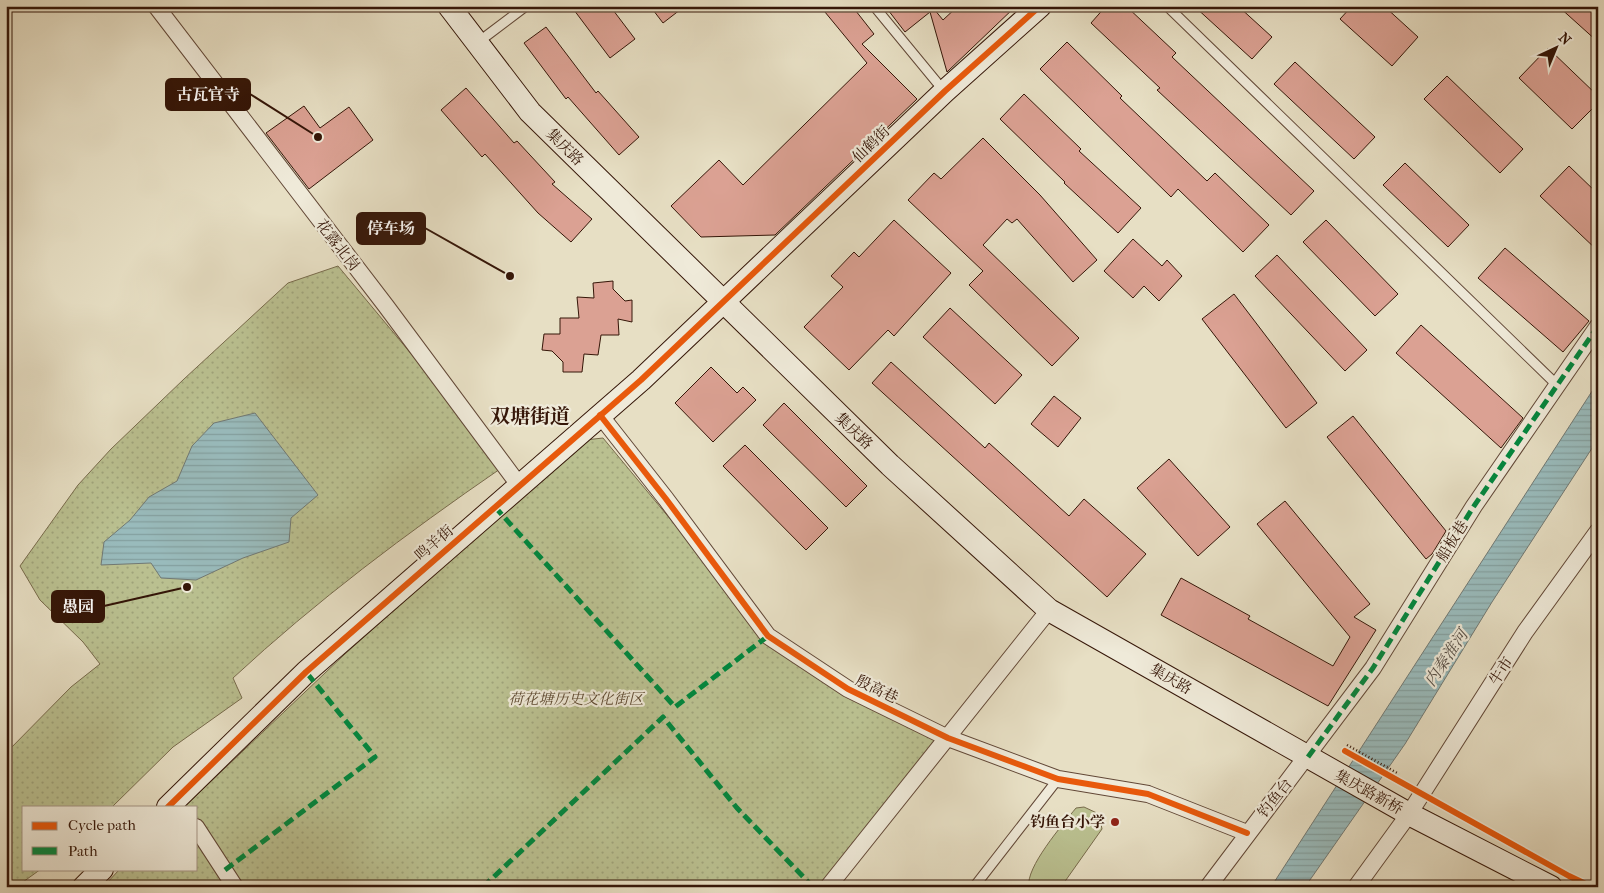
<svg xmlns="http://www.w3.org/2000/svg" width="1604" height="893" viewBox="0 0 1604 893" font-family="'IM FELL French Canon','Noto Serif SC',serif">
<defs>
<pattern id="park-dots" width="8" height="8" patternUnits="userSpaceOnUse" patternTransform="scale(1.25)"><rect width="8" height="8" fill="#bac090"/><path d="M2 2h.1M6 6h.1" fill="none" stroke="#a0a47b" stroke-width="1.8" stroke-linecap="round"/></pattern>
<pattern id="water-rules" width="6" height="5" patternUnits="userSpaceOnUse" patternTransform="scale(1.25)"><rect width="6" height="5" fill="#99bbbc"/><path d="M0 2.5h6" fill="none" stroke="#84a0a0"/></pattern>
</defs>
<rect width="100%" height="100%" fill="#e7dfc4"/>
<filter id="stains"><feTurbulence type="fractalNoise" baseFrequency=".004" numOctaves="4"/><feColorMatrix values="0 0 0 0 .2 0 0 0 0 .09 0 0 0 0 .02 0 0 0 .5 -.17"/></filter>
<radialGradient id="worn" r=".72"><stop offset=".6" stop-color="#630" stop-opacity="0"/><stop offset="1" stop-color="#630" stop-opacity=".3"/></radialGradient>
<path fill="#bac090" stroke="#786b4c" d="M1084,807l15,7 3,15 -41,58h-32c-4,-19 34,-63 47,-79z"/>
<g fill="url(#park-dots)" stroke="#786b4c">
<path d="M338,266l124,149 38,54c-93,64 -184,132 -267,209l9,20 -69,49 -61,60h-88v62h17l-25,18h-10v-134l65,-66 29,-23 -17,-22 -43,-42 -20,-34 58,-81 33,-36 73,-70 104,-96z"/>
<polygon points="603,438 768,637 949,748 838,887 103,887 120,869 196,869 196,807 184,807 345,654 585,440"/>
</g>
<g fill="url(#water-rules)" stroke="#717974">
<polygon points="1598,382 1598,439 1492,602 1405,744 1305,887 1271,887"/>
<polygon points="255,413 318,495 291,518 289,542 243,558 196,580 161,578 151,563 101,565 104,542 130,520 149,497 177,481 192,446 214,423"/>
</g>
<g fill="#dba193" stroke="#351608">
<polygon points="571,6 610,6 635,39 610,58"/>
<polygon points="650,6 685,6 663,23"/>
<polygon points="820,6 852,6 874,34 862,44 917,99 775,235 701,237 671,206 719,160 743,185 867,63"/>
<polygon points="885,6 937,6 934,9 943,20 958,6 1016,6 947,72 930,12 905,32"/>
<polygon points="1106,6 1126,6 1176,53 1172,57 1314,191 1291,215 1157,90 1160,88 1091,23"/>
<polygon points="1194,6 1238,6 1272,37 1252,59"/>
<polygon points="1352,6 1384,6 1418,37 1392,66 1340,19"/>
<polygon points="1558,6 1598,6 1598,42"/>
<polygon points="546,27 596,93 598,91 639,137 619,155 568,97 566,99 524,43"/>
<polygon points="1067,42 1122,96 1120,98 1207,181 1215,173 1269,225 1243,252 1178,189 1171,197 1040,69"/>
<polygon points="1548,48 1598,96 1598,103 1572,129 1519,78"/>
<polygon points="1295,62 1375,137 1354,159 1274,84"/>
<polygon points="1447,76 1523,149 1500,173 1424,99"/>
<polygon points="466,88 514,143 517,141 555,182 552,184 592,219 571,242 538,213 485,154 482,157 441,110"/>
<polygon points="1024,94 1081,149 1079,151 1141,208 1118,233 1064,183 1065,182 1000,119"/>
<polygon points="304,106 320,128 349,107 373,140 309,189 266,133"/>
<polygon points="983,138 1040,195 1097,260 1073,282 1017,219 1012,223 1007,219 983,245 1079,338 1052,366 969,285 983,271 908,200 934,173 941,179"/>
<polygon points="1405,163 1469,225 1448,247 1383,185"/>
<polygon points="1569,166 1598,194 1598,251 1540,196"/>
<polygon points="894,220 951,273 894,336 888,330 849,370 804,327 843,287 831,276 854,252 859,257"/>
<polygon points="1326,220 1398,294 1375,316 1303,242"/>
<polygon points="1133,239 1162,266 1167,260 1182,276 1159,301 1144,286 1133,298 1104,271"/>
<polygon points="1505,248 1589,321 1563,352 1478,278"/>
<polygon points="1277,255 1367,350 1345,371 1255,276"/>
<polygon points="613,281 613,289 625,301 632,300 632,322 618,319 619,335 601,335 598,355 584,354 582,372 563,372 563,362 552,351 542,350 544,334 560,334 560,318 579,318 577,297 594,298 593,283"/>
<polygon points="1234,294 1317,403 1286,428 1202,319"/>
<polygon points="950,308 1022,375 995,404 923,337"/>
<polygon points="1421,325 1523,418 1501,448 1396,353"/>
<polygon points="891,362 985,448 989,443 1069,516 1084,499 1146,554 1107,597 872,383"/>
<polygon points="711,367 737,393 743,387 756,400 713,442 675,403"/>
<polygon points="1054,396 1081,418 1058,447 1031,424"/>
<polygon points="784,403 867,486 846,507 763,425"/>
<polygon points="1353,416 1446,531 1432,554 1426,559 1327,437"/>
<polygon points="745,445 828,528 806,550 723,466"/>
<polygon points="1169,459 1230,527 1198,556 1137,488"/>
<polygon points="1285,501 1370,604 1354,617 1376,630 1328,706 1161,615 1181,578 1250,616 1248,619 1333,666 1350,637 1257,524"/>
</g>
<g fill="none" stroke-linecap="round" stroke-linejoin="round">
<g stroke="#624837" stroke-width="11">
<g id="lane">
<polyline points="874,6 944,91"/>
<polyline points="1167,6 1557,385"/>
<polyline points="477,43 526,6"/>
<polyline points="974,887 1058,779"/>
</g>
</g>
<g stroke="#624837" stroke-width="18">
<g id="street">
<polyline points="156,6 386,306 519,485"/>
<polyline points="600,415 666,499 768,636 848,689 948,738 1058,779 1148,794 1247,833"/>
<polyline points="196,827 235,887"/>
<polyline points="828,887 1049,610"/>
<polyline points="1208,887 1373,668 1474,506 1598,326"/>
<polyline points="1356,887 1409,814 1525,632 1598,531"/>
</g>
</g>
<g stroke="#351608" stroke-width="24">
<g id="secondary">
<polyline points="449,6 530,112 890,465 1049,610 1409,814 1551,887"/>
<polyline points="168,807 306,672 641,380 945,91 1040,6"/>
<polyline points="84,887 102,869"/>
</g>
</g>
<polyline stroke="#351608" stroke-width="2.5" stroke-dasharray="1 2.5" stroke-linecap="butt" points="1347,745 1399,774"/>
<use href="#lane" stroke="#efead9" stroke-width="9"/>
<use href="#street" stroke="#efead9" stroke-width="16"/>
<use href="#secondary" stroke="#efead9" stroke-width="22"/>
<g stroke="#00873e" stroke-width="5" stroke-dasharray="10 5" stroke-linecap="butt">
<polyline points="495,507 675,707 768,636"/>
<polyline points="1308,757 1373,668 1474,506 1598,326"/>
<polyline points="225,870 375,757 306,672"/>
<polyline points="483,887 663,717 737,808 813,887"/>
</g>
<g stroke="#efead9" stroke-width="9">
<g id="cycleway">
<polyline points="600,415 666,499 768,636 848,689 948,738 1058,779 1148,794 1247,833"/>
<polyline points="1345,751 1569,876 1592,887"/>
<polyline points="168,807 306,672 641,380 945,91 1040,6"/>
</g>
</g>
<use href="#cycleway" stroke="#e8590c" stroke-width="6"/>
</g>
<circle fill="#8f2418" stroke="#efead9" stroke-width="2" cx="1115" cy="822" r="5"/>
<g text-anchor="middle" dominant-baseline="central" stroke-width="4.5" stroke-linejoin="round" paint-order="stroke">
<g font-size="15" fill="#351608" stroke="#efead9">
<text transform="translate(871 144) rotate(-44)">仙鹤街</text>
<text transform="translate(565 147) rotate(45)">集庆路</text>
<text transform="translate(338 245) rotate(52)">花露北岗</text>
<text transform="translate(854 431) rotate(44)">集庆路</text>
<text transform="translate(1452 541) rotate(-58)">船板巷</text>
<text transform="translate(434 543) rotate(-41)">鸣羊街</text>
<text transform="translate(1501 671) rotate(-57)">牛市</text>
<text transform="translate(1171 679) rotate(30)">集庆路</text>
<text transform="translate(877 689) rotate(26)">殷高巷</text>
<text transform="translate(1369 792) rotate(29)">集庆路新桥</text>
<text transform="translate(1275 798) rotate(-52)">钓鱼台</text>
</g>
<g font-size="15" font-style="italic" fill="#5d4931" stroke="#efead9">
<text x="576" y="699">荷花塘历史文化街区</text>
</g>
<g font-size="15" font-weight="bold" fill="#351608" stroke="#efead9" text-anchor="end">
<text x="1105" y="822">钓鱼台小学</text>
</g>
<g font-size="16" font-style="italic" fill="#585047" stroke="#efead9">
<text transform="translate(1446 658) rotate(-56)">内秦淮河</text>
</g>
<g font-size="20" font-weight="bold" fill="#351608" stroke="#efead9">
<text x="530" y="416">双塘街道</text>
</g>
</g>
<path fill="none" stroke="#351608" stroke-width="2" d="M318 137L250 94M510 276L425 228M187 587L104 606"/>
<g fill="#351608" stroke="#efead9" stroke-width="2">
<circle cx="318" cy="137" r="5"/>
<circle cx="510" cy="276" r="5"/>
<circle cx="187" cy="587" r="5"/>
</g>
<g fill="#351608" stroke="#351608" stroke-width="2">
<rect x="166" y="79" width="84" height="31" rx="5"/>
<rect x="357" y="213" width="68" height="31" rx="5"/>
<rect x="52" y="591" width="52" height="31" rx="5"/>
</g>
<g font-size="16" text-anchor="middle" font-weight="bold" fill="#fff">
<text x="208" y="100">古瓦官寺</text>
<text x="391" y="234">停车场</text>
<text x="78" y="612">愚园</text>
</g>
<rect width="1604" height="893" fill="none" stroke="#e7dfc4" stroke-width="25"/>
<rect x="8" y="8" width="1589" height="878" fill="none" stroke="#351608" stroke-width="2.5"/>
<rect x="12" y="12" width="1579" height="868" fill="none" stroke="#351608"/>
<rect x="22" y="806" width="175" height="65" fill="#efead9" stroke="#a59585"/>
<rect x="32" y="822" width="25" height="8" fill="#e8590c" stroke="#a59585"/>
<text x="68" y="830" font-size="15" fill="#351608">Cycle path</text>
<rect x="32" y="847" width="25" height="8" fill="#00873e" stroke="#a59585"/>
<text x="68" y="856" font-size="15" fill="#351608">Path</text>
<g transform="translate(1556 48) rotate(44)" stroke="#efead9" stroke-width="4" paint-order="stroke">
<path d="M0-4L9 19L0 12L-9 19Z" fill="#351608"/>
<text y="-8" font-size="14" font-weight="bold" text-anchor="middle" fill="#351608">N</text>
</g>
<rect width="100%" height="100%" filter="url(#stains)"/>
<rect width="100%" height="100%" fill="url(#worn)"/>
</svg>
